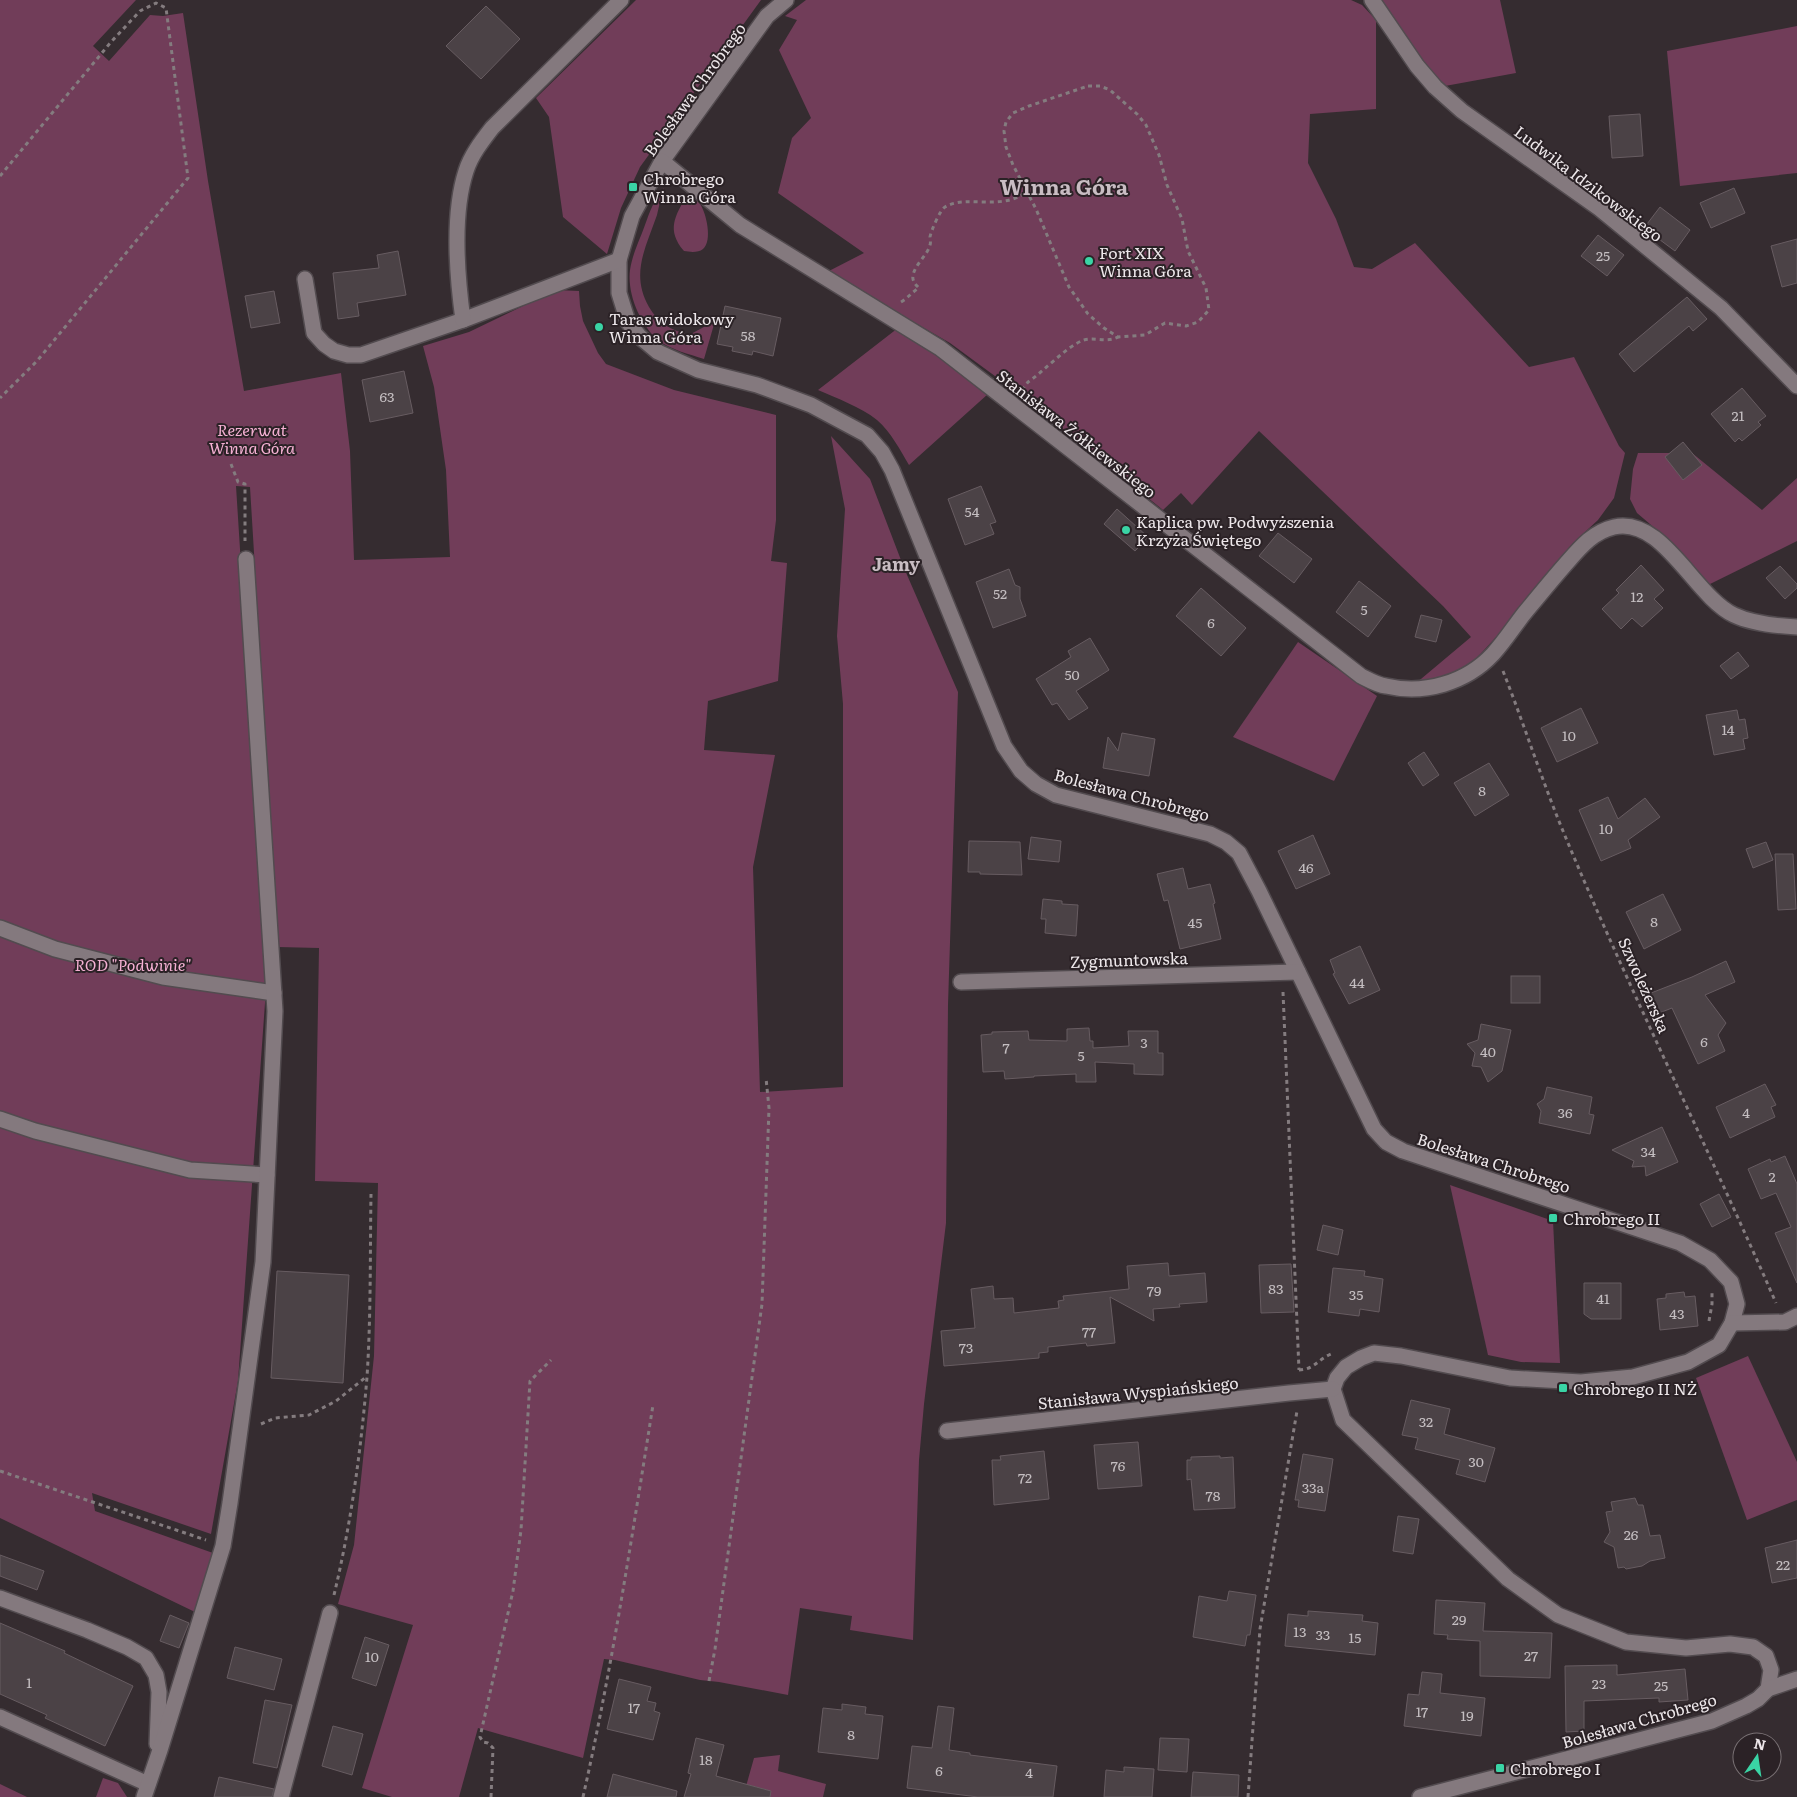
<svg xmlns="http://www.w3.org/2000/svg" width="1797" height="1797" viewBox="0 0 1797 1797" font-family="Literata,serif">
<rect width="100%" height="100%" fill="#352c30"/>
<g fill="#713d59">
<polygon points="0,0 136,0 93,46 109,61 150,15 163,16 183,13 208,181 244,391 341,373 350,451 354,560 450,557 446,470 434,387 423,346 469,332 556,290 579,291 580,306 583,321 598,353 606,364 674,390 776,415 776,520 771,561 787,563 778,681 708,701 704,750 775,755 753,867 760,1092 843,1087 843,704 837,636 845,509 831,436 870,479 904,568 958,692 948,1005 946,1223 924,1404 919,1460 913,1640 850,1630 852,1616 800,1608 788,1695 719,1682 700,1680 615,1660 604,1659 583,1758 478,1728 459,1797 392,1797 362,1788 413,1625 338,1604 354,1545 374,1356 378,1183 315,1181 319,948 278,947 250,487 236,486 267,975 238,1381 211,1534 92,1493 95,1511 213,1553 195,1612 0,1518"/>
<polygon points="636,0 761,0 640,167 621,208 607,254 563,217 549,117 536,98"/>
<polygon points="806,0 1351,0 1362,5 1376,20 1376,109 1310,114 1308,163 1336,219 1354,267 1372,269 1415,243 1529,367 1574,357 1619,446 1625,453 1614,498 1598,520 1573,543 1550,570 1498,635 1473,662 1454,676 1415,684 1471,637 1443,606 1259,431 1192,505 1181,493 1163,510 1018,393 950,343 827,272 864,253 778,193 792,138 811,118 779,50 797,20 785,16"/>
<polygon points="1380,0 1500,0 1516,73 1445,86 1432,75"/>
<polygon points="1797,26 1797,173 1680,186 1667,51"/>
<path d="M664,188c-3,9 -5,18 -7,27 -11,32 -27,59 -8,92 9,16 22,23 40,28l26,-14 -11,38c-15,-5 -33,-9 -46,-19 -18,-16 -31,-46 -28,-70 2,-13 7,-25 12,-37 6,-15 10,-32 22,-45z"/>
<path d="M687,195c4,2 11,5 13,9 6,8 13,37 3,45 -5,4 -13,3 -19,2 -18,-21 -9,-35 3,-56z"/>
<path d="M898,328l29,16 61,50 -79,71c-9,-15 -18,-33 -32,-45 -16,-13 -41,-22 -59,-30z"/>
<polygon points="1638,453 1692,453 1762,510 1797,478 1797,541 1706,586 1664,536 1637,513 1630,499 1633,469"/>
<polygon points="1298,642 1377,696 1334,781 1233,737"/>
<polygon points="1450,1185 1553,1221 1560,1363 1521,1362 1488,1355"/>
<polygon points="1748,1356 1797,1462 1797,1500 1747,1520 1696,1378"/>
<polygon points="780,1755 778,1771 826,1784 823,1797 743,1797 754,1758"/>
<polygon points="103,1778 118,1783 127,1797 96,1797"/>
<polygon points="0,1784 27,1797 0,1797"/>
</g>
<g fill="#4b4246" stroke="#675c61">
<polygon points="486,6 520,39 481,79 446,46"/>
<polygon points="1640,114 1643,156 1612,158 1609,116"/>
<polygon points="1734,188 1745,213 1711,228 1700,203"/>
<polygon points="1660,207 1690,230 1675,251 1644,228"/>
<polygon points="1598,235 1624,255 1607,276 1581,256"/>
<polygon points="1797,239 1797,283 1782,287 1771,246"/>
<polygon points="398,251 406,295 357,303 359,316 338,319 333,273 379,268 377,255"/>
<polygon points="274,291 280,323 251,328 245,296"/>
<polygon points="1687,297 1707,319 1693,331 1689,326 1634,372 1619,354"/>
<polygon points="725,306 781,318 773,356 753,351 752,355 732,351 733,347 717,344"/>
<polygon points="404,371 413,413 370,422 362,380"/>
<polygon points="1742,388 1766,416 1758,422 1761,425 1742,441 1739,438 1735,442 1711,414"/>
<polygon points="1683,442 1702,465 1683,480 1665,457"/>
<polygon points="981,486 996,522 990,524 994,534 965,545 948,499"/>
<polygon points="1117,509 1148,537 1135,551 1104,524"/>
<polygon points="1278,533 1312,559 1294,583 1259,556"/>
<polygon points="1641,565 1664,590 1654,599 1663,608 1642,627 1632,618 1621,629 1602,609 1619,593 1616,590"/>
<polygon points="1780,566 1797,584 1797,588 1785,599 1766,578"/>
<polygon points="1009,569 1015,585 1020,587 1020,599 1026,616 993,628 976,582"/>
<polygon points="1359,581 1391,606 1368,637 1336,612"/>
<polygon points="1201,588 1246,628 1221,656 1176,616"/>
<polygon points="1421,615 1442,620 1436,642 1415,637"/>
<polygon points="1090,638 1109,670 1076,691 1088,708 1069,720 1057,703 1052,705 1036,679 1071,657 1068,651"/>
<polygon points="1738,652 1749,666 1731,679 1720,666"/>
<polygon points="1581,708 1598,743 1557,762 1541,728"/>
<polygon points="1737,710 1739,720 1745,719 1748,738 1743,739 1745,749 1714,755 1706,715"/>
<polygon points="1122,733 1155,739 1149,776 1103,768 1108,737 1118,751"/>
<polygon points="1424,752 1439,775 1423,786 1408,763"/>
<polygon points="1489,763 1509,795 1475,816 1454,783"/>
<polygon points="1608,797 1618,819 1645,798 1660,817 1628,840 1631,848 1601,861 1579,810"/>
<polygon points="1313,835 1330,874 1296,889 1278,851"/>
<polygon points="1031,837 1061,841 1059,862 1028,859"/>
<polygon points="969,841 1020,842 1022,875 980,874 980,872 968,872"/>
<polygon points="1766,842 1773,860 1753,868 1746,849"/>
<polygon points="1775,854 1793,854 1796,909 1778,910"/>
<polygon points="1183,868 1188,889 1210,884 1215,903 1213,904 1221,939 1180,949 1168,900 1164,901 1157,874"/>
<polygon points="1663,894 1681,930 1644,949 1626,912"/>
<polygon points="1043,899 1062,901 1062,904 1078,905 1076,936 1045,933 1046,919 1041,919"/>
<polygon points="1360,946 1380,990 1349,1004 1333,974 1335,973 1330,960"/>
<polygon points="1726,961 1735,982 1705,995 1726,1023 1718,1035 1725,1051 1698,1064 1672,1008 1654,1015 1646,995 1692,977"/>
<rect x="1511" y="976" width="29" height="27"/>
<polygon points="1481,1024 1511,1030 1502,1071 1488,1082 1481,1067 1472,1066 1475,1053 1467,1044 1478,1040"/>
<polygon points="1089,1028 1090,1041 1093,1041 1093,1048 1129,1046 1128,1031 1158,1031 1158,1053 1163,1053 1163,1075 1134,1074 1134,1064 1095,1062 1096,1082 1076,1082 1076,1074 1034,1076 1034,1077 1005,1079 1004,1071 983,1072 981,1035 992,1034 992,1032 1028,1031 1029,1040 1067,1041 1067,1029"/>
<polygon points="1765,1084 1776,1105 1771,1107 1775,1117 1730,1138 1716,1107"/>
<polygon points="1547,1087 1592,1097 1589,1114 1594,1115 1590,1134 1539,1123 1541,1111 1537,1104 1544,1099"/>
<polygon points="1662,1127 1678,1162 1646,1176 1645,1166 1632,1167 1634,1161 1612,1150"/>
<polygon points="1785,1156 1797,1184 1797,1283 1775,1233 1791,1227 1776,1193 1761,1199 1748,1169 1770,1159 1771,1162"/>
<polygon points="1719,1194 1731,1217 1712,1227 1700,1204"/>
<polygon points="1323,1225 1343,1230 1338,1255 1317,1250"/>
<polygon points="1168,1263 1169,1276 1205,1273 1207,1302 1179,1304 1180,1307 1153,1309 1154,1321 1110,1297 1115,1343 1087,1346 1086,1343 1048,1347 1048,1352 1039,1353 1039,1358 944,1366 941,1331 975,1328 971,1289 993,1286 994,1299 1013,1298 1014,1313 1059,1308 1058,1301 1064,1300 1063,1296 1129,1289 1127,1266"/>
<polygon points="1291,1264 1294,1312 1261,1313 1259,1265"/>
<polygon points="1333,1268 1365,1271 1364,1276 1383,1279 1379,1312 1360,1309 1359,1316 1328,1312"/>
<polygon points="277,1271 349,1275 343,1383 271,1378"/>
<polygon points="1584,1283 1621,1283 1621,1319 1591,1319 1584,1314"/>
<polygon points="1684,1292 1685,1297 1695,1296 1698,1326 1660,1330 1657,1299 1666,1298 1666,1294"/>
<polygon points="1411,1400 1450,1409 1444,1434 1495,1448 1485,1482 1456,1474 1460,1460 1415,1449 1418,1438 1402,1435"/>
<polygon points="1138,1442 1142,1486 1098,1489 1094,1445"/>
<polygon points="1044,1451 1049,1499 994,1505 992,1460 1001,1460 1000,1456"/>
<polygon points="1303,1454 1333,1459 1325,1511 1298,1507 1299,1500 1295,1500"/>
<polygon points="1220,1456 1220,1458 1233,1457 1235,1508 1194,1510 1191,1479 1187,1480 1187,1460 1191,1460 1191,1457"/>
<polygon points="1635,1498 1638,1505 1643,1505 1650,1536 1660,1535 1665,1558 1650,1561 1642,1566 1626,1569 1624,1567 1618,1568 1614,1547 1604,1542 1610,1532 1606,1512 1613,1511 1611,1502"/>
<polygon points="1398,1516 1419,1519 1413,1554 1393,1551"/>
<polygon points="1797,1540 1797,1578 1772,1583 1765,1548"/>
<polygon points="0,1555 44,1571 37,1590 0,1576"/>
<polygon points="1229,1591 1256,1595 1250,1635 1247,1635 1245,1646 1193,1637 1199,1596 1227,1601"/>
<polygon points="1436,1600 1485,1603 1483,1631 1552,1633 1550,1678 1480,1676 1480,1641 1447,1639 1448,1635 1434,1634"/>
<polygon points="1308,1611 1363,1615 1362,1621 1378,1623 1375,1655 1285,1646 1288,1614 1308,1616"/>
<polygon points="170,1615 189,1623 179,1648 160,1641"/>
<polygon points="0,1623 65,1651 64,1653 133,1686 105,1746 45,1718 47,1715 0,1694"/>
<polygon points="365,1637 389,1645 376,1686 352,1678"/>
<polygon points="235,1647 282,1659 274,1690 227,1678"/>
<polygon points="1617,1665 1617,1675 1685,1669 1688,1700 1659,1702 1659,1698 1584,1701 1584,1731 1566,1732 1565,1666"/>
<polygon points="1422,1672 1442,1674 1440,1693 1485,1698 1481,1736 1404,1726 1408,1694 1419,1695"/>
<polygon points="619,1679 651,1687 647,1701 656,1703 654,1711 660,1713 653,1740 607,1729"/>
<polygon points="265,1700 292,1705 277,1768 253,1763"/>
<polygon points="842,1704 866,1707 865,1714 883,1716 878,1759 818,1752 823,1708 842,1710"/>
<polygon points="938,1706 954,1708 949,1750 970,1753 970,1755 1057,1766 1053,1797 978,1797 907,1788 912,1746 932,1748"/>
<polygon points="333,1726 363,1734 352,1775 322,1766"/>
<polygon points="696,1738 724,1745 716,1776 771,1791 770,1797 684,1797 691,1774 688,1773"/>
<polygon points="1160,1738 1189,1739 1187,1772 1158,1770"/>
<polygon points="1124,1767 1154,1769 1152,1797 1104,1797 1106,1770 1124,1772"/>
<polygon points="1193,1772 1239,1775 1238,1797 1191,1797"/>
<polygon points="613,1774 677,1791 676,1797 607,1797"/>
<polygon points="219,1777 274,1789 272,1797 214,1797"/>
</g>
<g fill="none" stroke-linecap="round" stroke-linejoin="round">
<g stroke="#524b4f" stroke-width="18">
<g id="minor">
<polyline points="786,0 767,16 662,161 632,216 619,260 619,293 628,322 639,336 658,352 698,370 757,385 811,405 867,435 882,452 892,470 1004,746 1021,771 1036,784 1056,795 1210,834 1226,842 1239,853 1259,891 1374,1129 1386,1142 1403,1151 1680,1243 1710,1260 1731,1282 1737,1304 1732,1323 1719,1345 1688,1362 1633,1377 1581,1382 1510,1378 1401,1356 1374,1353 1361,1358 1346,1367 1337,1378 1333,1389 1343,1420 1508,1579 1558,1615 1626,1642 1686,1648 1730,1644 1753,1647 1766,1656 1771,1670 1768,1689 1758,1699 1746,1706 1712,1721 1420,1797"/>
<polyline points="1372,0 1417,66 1435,87 1462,111 1600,209 1721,308 1797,386"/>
<path d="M662,161l78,64 200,123 421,328c8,4 16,9 25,10 38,9 80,-3 107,-32 11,-12 20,-26 30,-39 14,-17 27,-33 41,-49 15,-17 28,-34 50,-39 49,-11 80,69 120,88 19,9 43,11 63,12"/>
<polyline points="305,279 314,333 324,344 334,351 348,355 361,355 463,320 619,260"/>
<path d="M463,320c-6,-44 -11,-106 3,-149 5,-16 16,-30 26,-43l129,-128"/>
<polyline points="0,928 55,949 163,977 274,993"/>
<polyline points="961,982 1298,972"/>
<polyline points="0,1119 35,1131 190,1170 267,1175"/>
<polyline points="1732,1323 1785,1322 1797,1316"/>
<polyline points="947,1431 1289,1393 1333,1389"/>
<polyline points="0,1598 87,1630 127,1647 146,1658 156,1675 159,1692 157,1744"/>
<polyline points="1768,1689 1797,1679"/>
<polyline points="0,1717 148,1784"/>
<polyline points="144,1797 160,1750 223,1546 230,1503 263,1262 275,1011 246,559"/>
<polyline points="281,1797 330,1613"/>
</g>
</g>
<g stroke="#847c7f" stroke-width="3" stroke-dasharray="4 4" stroke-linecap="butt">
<polygon points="1088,86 1100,86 1110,90 1137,114 1146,125 1159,155 1167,185 1182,219 1188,251 1206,288 1209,310 1198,322 1186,326 1165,323 1145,335 1118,337 1104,328 1088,314 1069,287 1036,209 1013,165 1006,147 1004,131 1006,122 1013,113 1029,106"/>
<polyline points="0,176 111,42 140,11 156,3 166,8 188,178 37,361 0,398"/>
<path d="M901,302c7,-4 11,-10 18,-14 -4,-4 -7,-7 -6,-13 3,-12 14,-19 17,-30 1,-2 0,-6 0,-8 1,-6 10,-27 15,-30 21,-13 58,5 82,-16"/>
<path d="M1022,390l6,-8c15,-10 40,-37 56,-42 12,-3 23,3 34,-3"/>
<polyline points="231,464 238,482 245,484 245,541"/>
<path d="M1503,671c21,53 38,107 60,160 66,159 144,314 213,472"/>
<polyline points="1283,992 1299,1370"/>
<polyline points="1709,1321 1712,1304 1712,1293"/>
<path d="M1299,1370c16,-1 18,-10 32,-16"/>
<polyline points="261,1424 275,1418 309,1415 336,1401 366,1377"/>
<polyline points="0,1471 206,1540"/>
<path d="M334,1595c17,-71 27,-145 33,-218 4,-61 3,-122 4,-183"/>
<polyline points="709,1681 715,1649 762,1304 769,1108 766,1078"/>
<polyline points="491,1797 493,1748 488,1743 483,1742 480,1737 513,1591 521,1530 530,1381 551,1360"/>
<path d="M583,1797c29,-129 49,-261 70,-392"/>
<polyline points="1248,1797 1260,1629 1297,1411"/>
</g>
<use href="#minor" stroke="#84797e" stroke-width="15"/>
</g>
<g fill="#3ad4a5" stroke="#2b2226" stroke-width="2">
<rect x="628" y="182" width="10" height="10" rx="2.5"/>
<circle cx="1089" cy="261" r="5"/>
<circle cx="599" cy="327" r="5"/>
<circle cx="1126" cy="530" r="5"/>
<rect x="1548" y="1213" width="10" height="10" rx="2.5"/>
<rect x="1558" y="1383" width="10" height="10" rx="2.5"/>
<rect x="1495" y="1763" width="10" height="10" rx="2.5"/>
</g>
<g text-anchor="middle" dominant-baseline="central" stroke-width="4" stroke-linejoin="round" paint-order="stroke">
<g font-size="14" fill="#c4bec1">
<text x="1603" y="255">25</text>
<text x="748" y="335">58</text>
<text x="387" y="396">63</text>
<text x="1738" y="415">21</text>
<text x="972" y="511">54</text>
<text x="1000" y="593">52</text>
<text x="1637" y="596">12</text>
<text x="1364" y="609">5</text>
<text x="1211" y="622">6</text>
<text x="1072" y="674">50</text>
<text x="1728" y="729">14</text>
<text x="1569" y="735">10</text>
<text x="1482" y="790">8</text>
<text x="1606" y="828">10</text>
<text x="1306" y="867">46</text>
<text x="1654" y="921">8</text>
<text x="1195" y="922">45</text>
<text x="1357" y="982">44</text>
<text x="1704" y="1041">6</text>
<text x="1144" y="1042">3</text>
<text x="1006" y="1047">7</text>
<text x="1488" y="1051">40</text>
<text x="1081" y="1055">5</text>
<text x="1565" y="1112">36</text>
<text x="1746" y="1112">4</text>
<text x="1648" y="1151">34</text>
<text x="1772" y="1176">2</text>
<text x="1276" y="1288">83</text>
<text x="1154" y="1290">79</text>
<text x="1356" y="1294">35</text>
<text x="1603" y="1298">41</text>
<text x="1677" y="1313">43</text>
<text x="1089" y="1331">77</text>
<text x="966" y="1347">73</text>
<text x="1426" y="1421">32</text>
<text x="1476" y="1461">30</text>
<text x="1118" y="1465">76</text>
<text x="1025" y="1477">72</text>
<text x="1313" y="1487">33a</text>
<text x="1213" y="1495">78</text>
<text x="1631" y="1534">26</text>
<text x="1783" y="1564">22</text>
<text x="1459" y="1619">29</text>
<text x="1300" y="1631">13</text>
<text x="1323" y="1634">33</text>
<text x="1355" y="1637">15</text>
<text x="1531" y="1655">27</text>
<text x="372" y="1656">10</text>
<text x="29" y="1682">1</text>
<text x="1599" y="1683">23</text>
<text x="1661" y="1685">25</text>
<text x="634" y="1707">17</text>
<text x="1422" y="1711">17</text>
<text x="1467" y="1715">19</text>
<text x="851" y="1734">8</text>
<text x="706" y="1759">18</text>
<text x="939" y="1770">6</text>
<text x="1029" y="1772">4</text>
</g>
<g font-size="16" fill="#ede7ea" stroke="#2b2226">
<text transform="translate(694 89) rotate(-54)">Bolesława Chrobrego</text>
<text transform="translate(1589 183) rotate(37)">Ludwika Idzikowskiego</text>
<text transform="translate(1077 433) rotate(38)">Stanisława Żółkiewskiego</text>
<text transform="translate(1132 794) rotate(15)">Bolesława Chrobrego</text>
<text transform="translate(1129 959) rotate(-2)">Zygmuntowska</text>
<text transform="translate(1645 985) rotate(66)">Szwoleżerska</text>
<text transform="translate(1494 1162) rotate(18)">Bolesława Chrobrego</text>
<text transform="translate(1138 1392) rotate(-6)">Stanisława Wyspiańskiego</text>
<text transform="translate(1639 1720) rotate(-16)">Bolesława Chrobrego</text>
</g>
<g font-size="16" fill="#ede7ea" stroke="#2b2226" text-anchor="start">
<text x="643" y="178">Chrobrego<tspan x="643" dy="18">Winna Góra</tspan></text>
<text x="1099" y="252">Fort XIX<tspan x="1099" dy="18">Winna Góra</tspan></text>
<text x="609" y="318">Taras widokowy<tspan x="609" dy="18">Winna Góra</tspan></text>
<text x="1136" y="521">Kaplica pw. Podwyższenia<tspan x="1136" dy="18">Krzyża Świętego</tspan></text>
<text x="1563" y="1218">Chrobrego II</text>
<text x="1573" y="1388">Chrobrego II NŻ</text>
<text x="1510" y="1768">Chrobrego I</text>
</g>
<g font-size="16" font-style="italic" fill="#f6b1d4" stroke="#2b2226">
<text x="252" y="429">Rezerwat<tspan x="252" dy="18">Winna Góra</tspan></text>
<text x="133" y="964">ROD "Podwinie"</text>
</g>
<g font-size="18" font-weight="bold" fill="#c9bdc3" stroke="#2b2226">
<text x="896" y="563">Jamy</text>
</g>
<g font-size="21" font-weight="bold" fill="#c9bdc3" stroke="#2b2226">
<text x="1064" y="185">Winna Góra</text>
</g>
</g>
<g transform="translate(1757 1757) rotate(13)"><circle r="24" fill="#2b2226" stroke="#797174"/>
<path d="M0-4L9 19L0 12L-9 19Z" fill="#3ad4a5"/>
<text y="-8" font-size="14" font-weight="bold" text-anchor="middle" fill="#ede7ea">N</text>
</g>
</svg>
